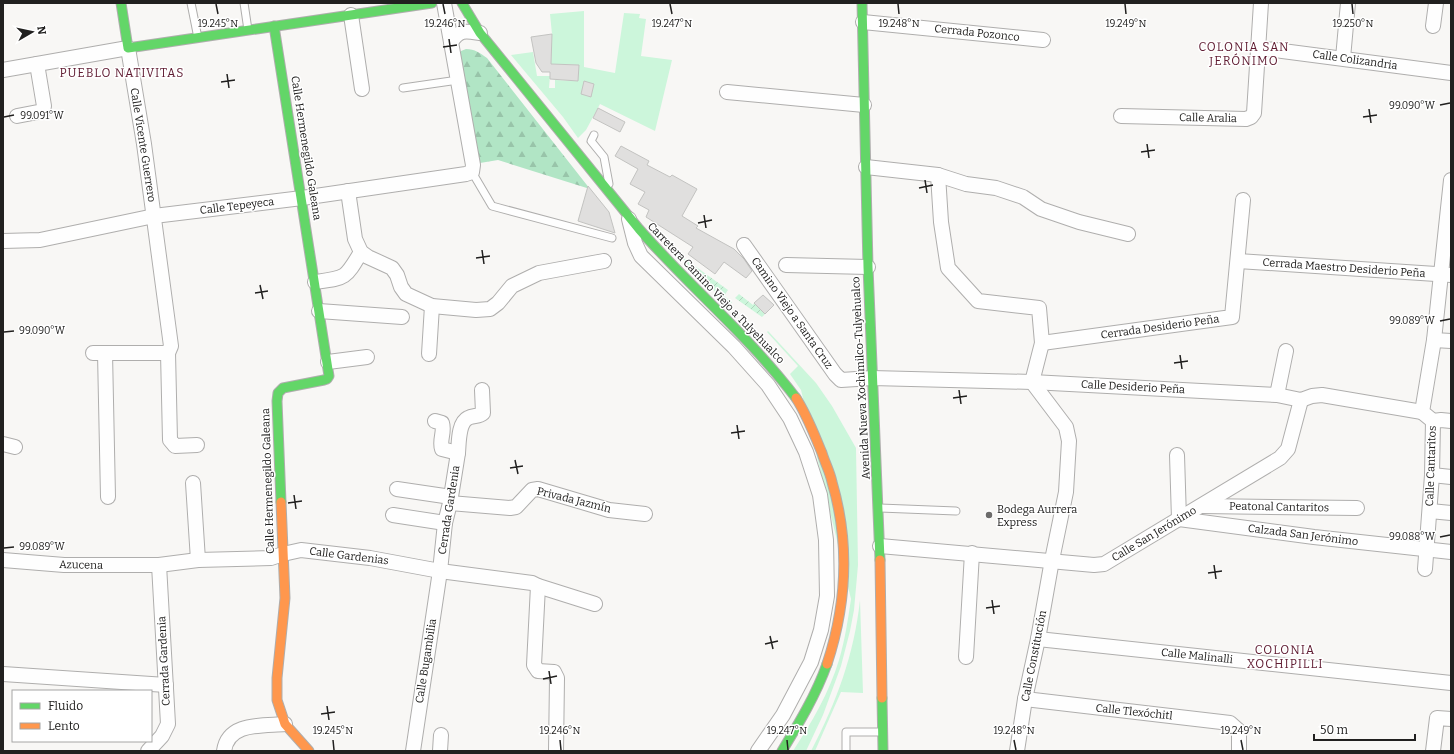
<svg xmlns="http://www.w3.org/2000/svg" width="1454" height="754" viewBox="0 0 1454 754" font-family="Bitter,serif">
<defs>
<pattern id="forest-firs" width="22" height="20" patternUnits="userSpaceOnUse"><rect width="22" height="20" fill="#b1e5c5"/><path d="M5 1l3.5 6h-7zM16 11l3.5 6h-7z" fill="#98c4a9"/></pattern>
<pattern id="garden-furrows" width="10" height="10" patternUnits="userSpaceOnUse"><rect width="10" height="10" fill="#ccf6db"/><path d="M-1 1l2-2M0 10L10 0M9 11l2-2" fill="none" stroke="#afd3bc"/></pattern>
</defs>
<rect width="100%" height="100%" fill="#f8f7f5"/>
<g fill="#ccf6db">
<polygon points="584,11 584,67 615,73 624,13 640,14 639,18 646,19 641,56 672,60 655,131 600,104 586,130 578,138 563,117 511,55 533,52 537,76 550,76 549,88 555,88 555,80 578,81 579,65 551,64 552,34 550,14"/>
<path d="M768,331l48,52 16,23 24,42 2,117 -4,45 -4,21 -9,35 -18,49 -17,36h-13c19,-29 36,-58 46,-91 6,-20 9,-41 12,-61l-50,-209 -11,-16 8,-8 -31,-34z"/>
<path d="M860,600l3,93 -22,-1 -26,59h-4c26,-50 43,-96 49,-151z"/>
</g>
<path fill="url(#forest-firs)" d="M466,49c9,0 14,4 21,9l103,131 -92,-29 -18,3 -21,-107 2,-5z"/>
<g fill="url(#garden-furrows)">
<polygon points="677,253 728,290 724,296 732,302 729,306"/>
<polygon points="739,294 753,305 754,303 765,314 762,317 735,298"/>
</g>
<g fill="#e0dfde" stroke="#c3c3c1">
<polygon points="552,34 551,64 579,65 578,81 550,79 550,72 542,72 536,63 531,37"/>
<polygon points="584,81 594,84 591,97 581,94"/>
<polygon points="598,108 625,122 620,132 593,118"/>
<polygon points="621,146 649,161 647,165 670,177 672,175 697,189 682,216 698,226 696,228 734,249 744,259 752,271 746,278 724,262 715,274 688,254 693,247 646,217 649,210 638,204 645,192 630,184 638,169 615,156"/>
<polygon points="588,186 609,212 615,233 578,221"/>
<polygon points="763,295 774,305 765,314 754,303"/>
</g>
<g fill="none" stroke-linecap="round" stroke-linejoin="round">
<g stroke="#afaead" stroke-width="9">
<g id="lane">
<polyline points="191,3 198,38"/>
<polyline points="244,3 248,30"/>
<polyline points="403,88 458,80"/>
<polyline points="594,135 591,141 604,157 609,184"/>
<polyline points="472,172 492,206 612,238"/>
<polyline points="880,508 956,511"/>
<polyline points="846,751 846,732 882,732"/>
</g>
</g>
<g stroke="#afaead" stroke-width="16">
<g id="street">
<polyline points="351,15 362,89"/>
<polyline points="863,22 1043,40"/>
<polyline points="1433,26 1436,3"/>
<path d="M451,42c9,-13 14,-11 29,-9"/>
<polyline points="1259,48 1451,73"/>
<polyline points="1343,58 1348,3"/>
<polyline points="3,70 128,48 144,144 171,346 168,353 93,353"/>
<polyline points="727,92 864,105"/>
<polyline points="17,116 43,111 44,106 37,64"/>
<polyline points="1121,116 1246,119 1251,117 1254,113 1261,3"/>
<polyline points="866,167 938,175 966,184 996,188 1023,197 1041,209 1079,222 1128,234"/>
<polyline points="938,175 941,222 948,268 978,301 1039,308 1042,343 1032,382 1066,427 1069,441 1066,492 1052,560 1038,639 1025,699 1017,751"/>
<polyline points="348,191 355,239 361,252 368,257 392,268 397,275 401,287 406,294 432,306 476,310 490,309 498,303 512,286 539,273 604,261"/>
<polyline points="629,219 635,243 641,256 734,347 768,385 790,418 806,452 820,495 826,540 827,596 821,630 811,662 783,715 758,751"/>
<polyline points="3,241 40,240 154,216 302,198 466,174 472,172 473,165 444,3"/>
<polyline points="744,245 835,374 841,380 872,378 1032,382 1277,395 1301,400 1312,396 1322,395 1422,412"/>
<polyline points="1238,261 1451,275"/>
<polyline points="786,265 868,267"/>
<path d="M315,282c31,-4 30,-3 46,-30"/>
<polyline points="319,311 402,317"/>
<polyline points="1434,340 1451,341"/>
<polyline points="1042,343 1232,317 1243,200"/>
<polyline points="105,353 108,497"/>
<polyline points="168,353 170,440 175,446 197,445"/>
<polyline points="429,354 432,306"/>
<polyline points="328,362 367,357"/>
<polyline points="1277,395 1286,351"/>
<polyline points="1433,421 1441,420 1451,421"/>
<polyline points="3,444 15,447"/>
<path d="M458,453c1,-10 0,-30 10,-35 5,-3 11,-1 15,-5l-1,-23"/>
<polyline points="1177,455 1179,519 1314,537 1451,552"/>
<polyline points="1432,475 1451,477"/>
<polyline points="193,483 198,560"/>
<polyline points="397,489 451,497"/>
<polyline points="450,503 510,508 516,507 532,490 538,489 609,510 645,514"/>
<polyline points="1202,506 1357,508"/>
<polyline points="1430,511 1451,513"/>
<polyline points="393,515 445,523"/>
<polyline points="880,546 1094,565 1104,564 1280,458 1288,449 1301,400"/>
<polyline points="3,560 64,565 159,565 198,560 271,558 283,554 301,550 370,558 440,571 532,583 538,586 595,604"/>
<polyline points="1425,569 1432,475 1433,421 1422,412 1434,340 1451,180"/>
<polyline points="538,586 534,665 538,671 554,672 557,678 556,751"/>
<polyline points="1038,639 1451,683"/>
<polyline points="966,657 972,553"/>
<polyline points="3,674 166,685"/>
<polyline points="1025,699 1230,723 1239,731 1239,751"/>
<polyline points="148,751 162,736 168,724 159,565"/>
<path d="M224,751c4,-29 38,-25 61,-27"/>
<path d="M413,751l27,-180 5,-48 5,-20 8,-50 -16,-4c-3,-9 3,-17 0,-26l-7,-2"/>
<polyline points="440,751 441,735"/>
<polyline points="1433,751 1437,718 1451,719"/>
</g>
</g>
<g stroke="#afaead" stroke-width="11">
<g id="fast">
<polyline points="121,3 128,48 432,3"/>
<path d="M462,3l18,30 159,196c51,58 110,107 157,169"/>
<polyline points="862,3 868,267 880,560"/>
<polyline points="274,26 329,376 327,379 324,380 283,388 278,393 277,401 281,502"/>
<polyline points="882,698 883,751"/>
<path d="M782,751c17,-28 34,-56 45,-87"/>
</g>
</g>
<g stroke="#afaead" stroke-width="11">
<g id="slow">
<path d="M796,398c11,17 18,36 26,55 3,10 8,19 10,29 18,61 15,121 -5,182"/>
<polyline points="281,502 285,598 277,678 277,700 285,724 309,751"/>
<polyline points="880,560 882,698"/>
</g>
</g>
<use href="#lane" stroke="#fefefe" stroke-width="7"/>
<use href="#street" stroke="#fefefe" stroke-width="14"/>
<use href="#fast" stroke="#63d668" stroke-width="9"/>
<use href="#slow" stroke="#ff974d" stroke-width="9"/>
</g>
<path fill="none" stroke="#21201f" stroke-width="1.5" d="M216,4l2,10M443,4l2,10M670,4l2,10M898,4l1,10M1125,4l1,10M1352,4l1,10M449,39l2,14M443,47l14,-2M227,74l2,14M221,82l14,-2M1440,105l10,-2M1369,109l2,14M4,117l10,-2M1363,117l14,-2M1147,144l2,14M1141,152l14,-2M925,180l2,13M919,188l14,-3M704,215l2,13M698,223l14,-3M482,250l2,14M476,258l14,-2M260,285l3,14M255,293l13,-2M1440,321l10,-2M4,332l10,-1M1180,355l2,14M1174,363l14,-2M959,390l2,14M953,398l14,-2M737,425l2,14M731,433l14,-2M515,460l3,14M510,468l13,-2M294,495l2,14M288,503l14,-2M1440,537l10,-2M4,548l10,-1M1214,565l2,14M1208,573l14,-2M992,600l2,14M986,608l14,-2M770,636l3,13M765,644l13,-3M549,671l2,13M543,679l14,-3M327,706l2,14M321,714l14,-2M333,740l1,10M560,740l1,10M787,740l1,10M1014,740l2,10M1241,740l2,10"/>
<circle fill="#6c6b6a" stroke="#fff" stroke-width="1.5" cx="989" cy="515" r="4"/>
<g text-anchor="middle" dominant-baseline="central" stroke-width="3" stroke-linejoin="round" paint-order="stroke">
<g font-size="11" fill="#21201f" stroke="#fff">
<text transform="translate(977 33) rotate(6)">Cerrada Pozonco</text>
<text transform="translate(1355 60) rotate(8)">Calle Colizandria</text>
<text transform="translate(1208 118) rotate(1)">Calle Aralia</text>
<text transform="translate(143 145) rotate(81)">Calle Vicente Guerrero</text>
<text transform="translate(306 148) rotate(81)">Calle Hermenegildo Galeana</text>
<text transform="translate(237 206) rotate(-7)">Calle Tepeyeca</text>
<text transform="translate(1344 268) rotate(4)">Cerrada Maestro Desiderio Peña</text>
<text transform="translate(716 293) rotate(46)">Carretera Camino Viejo a Tulyehualco</text>
<text transform="translate(792 313) rotate(55)">Camino Viejo a Santa Cruz</text>
<text transform="translate(1160 327) rotate(-8)">Cerrada Desiderio Peña</text>
<text transform="translate(861 378) rotate(-93)">Avenida Nueva Xochimilco-Tulyehualco</text>
<text transform="translate(1133 387) rotate(3)">Calle Desiderio Peña</text>
<text transform="translate(1431 466) rotate(-88)">Calle Cantaritos</text>
<text transform="translate(268 481) rotate(-92)">Calle Hermenegildo Galeana</text>
<text transform="translate(574 500) rotate(14)">Privada Jazmín</text>
<text transform="translate(1279 507) rotate(1)">Peatonal Cantaritos</text>
<text transform="translate(449 510) rotate(-81)">Cerrada Gardenia</text>
<text transform="translate(1154 534) rotate(-31)">Calle San Jerónimo</text>
<text transform="translate(1303 535) rotate(7)">Calzada San Jerónimo</text>
<text transform="translate(349 556) rotate(7)">Calle Gardenias</text>
<text transform="translate(81 565) rotate(1)">Azucena</text>
<text transform="translate(1034 656) rotate(-79)">Calle Constitución</text>
<text transform="translate(1197 656) rotate(6)">Calle Malinalli</text>
<text transform="translate(164 661) rotate(-93)">Cerrada Gardenia</text>
<text transform="translate(426 661) rotate(-81)">Calle Bugambilia</text>
<text transform="translate(1134 712) rotate(6)">Calle Tlexóchitl</text>
</g>
<g font-size="11" fill="#21201f" stroke="#fff" text-anchor="start">
<text x="997" y="509">Bodega Aurrera<tspan x="997" dy="13">Express</tspan></text>
</g>
<g font-size="12" letter-spacing="1" fill="#5f1b31" stroke="#fff">
<text x="1244" y="47">COLONIA SAN<tspan x="1244" dy="14">JERÓNIMO</tspan></text>
<text x="122" y="73">PUEBLO NATIVITAS</text>
<text x="1285" y="650">COLONIA<tspan x="1285" dy="14">XOCHIPILLI</tspan></text>
</g>
</g>
<g font-size="10" text-anchor="middle" fill="#21201f" stroke="#fff" stroke-width="3" stroke-linejoin="round" paint-order="stroke">
<text x="218" y="27">19.245°N</text>
<text x="445" y="27">19.246°N</text>
<text x="672" y="27">19.247°N</text>
<text x="899" y="27">19.248°N</text>
<text x="1126" y="27">19.249°N</text>
<text x="1353" y="27">19.250°N</text>
<text x="1412" y="109">99.090°W</text>
<text x="42" y="119">99.091°W</text>
<text x="1412" y="324">99.089°W</text>
<text x="42" y="334">99.090°W</text>
<text x="1412" y="540">99.088°W</text>
<text x="42" y="550">99.089°W</text>
<text x="333" y="734">19.245°N</text>
<text x="560" y="734">19.246°N</text>
<text x="787" y="734">19.247°N</text>
<text x="1014" y="734">19.248°N</text>
<text x="1241" y="734">19.249°N</text>
</g>
<rect width="1454" height="754" fill="none" stroke="#21201f" stroke-width="8"/>
<rect x="12" y="690" width="140" height="52" fill="#ffffff" stroke="#a6a6a5"/>
<rect x="20" y="703" width="20" height="6" fill="#63d668" stroke="#a6a6a5"/>
<text x="48" y="710" font-size="12" fill="#21201f">Fluido</text>
<rect x="20" y="723" width="20" height="6" fill="#ff974d" stroke="#a6a6a5"/>
<text x="48" y="730" font-size="12" fill="#21201f">Lento</text>
<g transform="translate(32 32) rotate(81)" stroke="#ffffff" stroke-width="3" paint-order="stroke">
<path d="M0-3L7 15L0 10L-7 15Z" fill="#21201f"/>
<text y="-6" font-size="11" font-weight="bold" text-anchor="middle" fill="#21201f">N</text>
</g>
<path d="M1314 734v6h101v-6" fill="none" stroke="#21201f" stroke-width="2"/>
<text x="1320" y="734" font-size="12" fill="#21201f" stroke="#ffffff" stroke-width="3" paint-order="stroke">50 m</text>
</svg>
